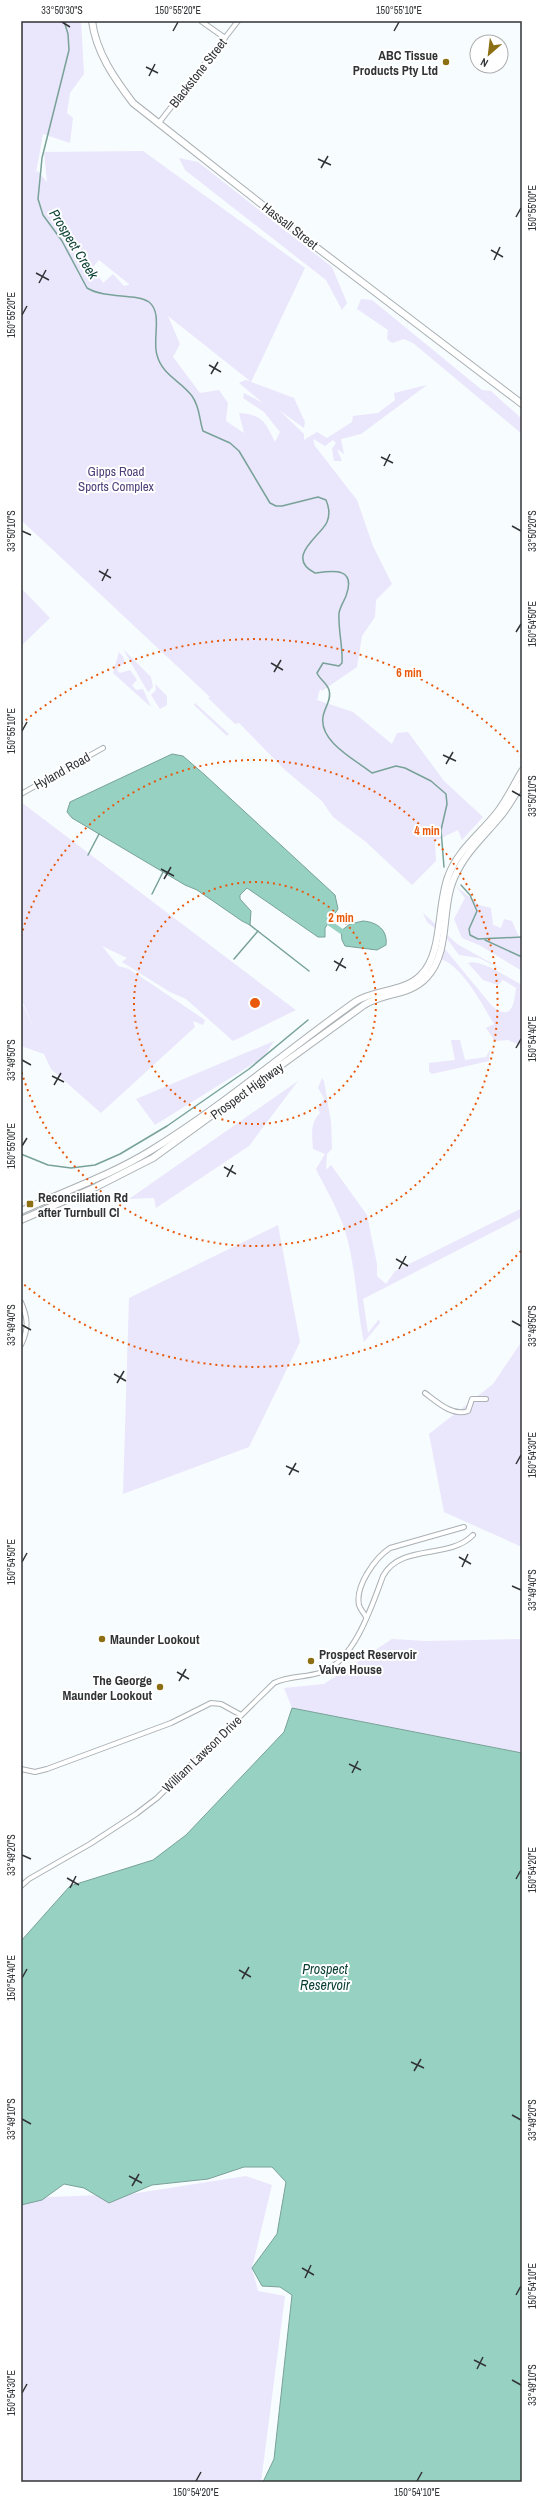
<svg xmlns="http://www.w3.org/2000/svg" width="543" height="2503" viewBox="0 0 543 2503" font-family="'Archivo Narrow',sans-serif">
<rect width="100%" height="100%" fill="#f7fcff"/>
<g fill="#eae6fc" fill-rule="evenodd">
<path d="M21,21h60l3,53 -14,19 -3,20 6,5 -3,25 -27,-9 -7,39 2,-2 9,11 -3,-30 99,-1 162,117 -54,114 43,16 11,24 -1,6 -25,-18 25,24v6l13,-8 10,6 25,-16 1,-6 25,-3 17,-13 -1,-7 33,-8 -66,49 -20,5 3,15 -7,-5 5,12h-8l-2,-12 4,-6 -3,-3 -8,6 -12,-7 2,7 42,54 16,46 19,38 -16,16 -1,17 -13,19 -5,31 -35,24 -2,-2 -3,11 36,12 39,32 5,-11 11,-1 36,49 39,36 -21,23 -4,-10 -23,11 1,20 -24,24 -46,-43 -33,-25 -11,-16 -37,-31 -46,-47 -4,1 -27,-26 2,-1 -189,-177zM99,260l30,24v1l-5,1 -11,-12 -10,9 -10,-16zM168,316l82,65 -5,-1 -6,3 24,20 -19,-10 -1,5 21,14 16,20 -5,10c-10,-20 -12,-27 -36,-29l5,20 -18,-12 2,-18 -9,-13 -19,3 -27,-36 7,-13z"/>
<polygon points="179,158 198,162 332,267 347,303 342,310 326,280 185,170"/>
<polygon points="361,299 372,300 482,390 491,391 522,419 522,434 413,343 404,339 392,343 387,339 388,330 357,309"/>
<polygon points="21,588 50,618 21,646"/>
<polygon points="123,649 151,677 153,687 148,692"/>
<polygon points="119,652 124,658 124,664 118,666 117,670 120,673 130,670 137,680 132,685 136,690 143,689 151,707 113,673"/>
<polygon points="155,684 167,696 167,705 160,709 151,695 156,690"/>
<polygon points="195,703 229,734 227,736 194,705"/>
<polygon points="21,802 285,1002 296,1010 233,1041 186,999 170,992 122,962 127,958 102,946 118,966 129,969 205,1020 203,1025 193,1021 195,1027 101,1113 51,1069 44,1054 21,1046 21,1001 34,1029 21,998"/>
<polygon points="456,886 479,905 491,908 493,925 501,928 504,919 512,921 518,935 522,938 522,971 481,946 462,938 454,919 465,898"/>
<polygon points="423,913 457,944 509,973 479,958 459,955 445,936 427,922"/>
<path d="M445,949l47,57c21,17 22,-4 24,-18l-13,-8 -5,5 -15,-5 -15,-17c12,-5 42,16 54,22v61l-14,-6 -13,1 -9,-13 8,-4c-12,-20 -31,-57 -53,-65z"/>
<polygon points="451,1040 460,1040 465,1060 486,1057 490,1050 489,1061 432,1074 429,1071 429,1063 455,1060"/>
<polygon points="274,1041 264,1057 155,1125 136,1099"/>
<path d="M322,1078l2,3 7,41 1,27 -5,5 -1,14 1,1 4,-4 36,50 10,49v12l9,8 9,-13 127,-63v9l-159,82 5,34 11,-14 1,4 -16,19c-9,-41 -8,-92 -26,-129 -6,-15 -15,-29 -22,-44l9,-15 -12,-5c-1,-13 -3,-27 7,-36l-2,-5 6,-10 -6,-10z"/>
<polygon points="298,1081 249,1146 156,1208 154,1198 129,1199"/>
<polygon points="278,1225 300,1342 249,1447 123,1494 129,1298"/>
<polygon points="522,1341 522,1547 444,1512 429,1434 493,1384"/>
<polygon points="392,1639 426,1641 522,1639 522,1753 292,1708 284,1688 324,1684"/>
<polygon points="246,2176 272,2185 252,2268 258,2291 285,2296 261,2482 21,2482 21,2198 131,2194"/>
</g>
<g fill="#97d1c2" stroke="#78a298">
<polygon points="172,754 183,756 206,776 335,895 338,909 325,928 325,937 318,937 247,888 240,895 240,899 251,911 250,925 242,921 197,890 185,885 72,818 67,812 70,802"/>
<path d="M363,921c14,1 25,9 23,24l-9,5 -32,-4 -3,-6 -1,-9 9,-7z"/>
<polygon points="292,1708 522,1753 522,2482 263,2482 274,2459 292,2295 280,2287 262,2286 252,2268 277,2234 286,2182 272,2167 244,2167 208,2179 152,2185 109,2203 84,2188 64,2184 42,2200 21,2205 21,1941 70,1886 153,1860 186,1835 284,1732"/>
</g>
<g fill="none" stroke-linecap="round" stroke-linejoin="round">
<g stroke="#78a298" stroke-width="1.5">
<path d="M64,21l4,13 1,16 -27,108 -4,41 5,16 19,26 25,47c18,11 49,5 62,14 14,11 3,38 8,53 5,20 24,26 35,41 8,11 7,23 11,35l27,12 9,8 31,52 6,3h6l36,-9 8,3c3,7 4,15 1,22 -6,14 -43,35 -12,51 16,-2 42,-7 31,23 -2,5 -6,11 -7,17 -1,17 4,33 3,50l-3,3 -16,-3 -6,10c3,7 10,10 12,17 3,10 -5,18 -6,27 -4,25 33,43 49,56l24,-7 9,2 26,13 15,13 1,10 -6,26 3,37"/>
<polyline points="88,855 99,834"/>
<polyline points="461,885 470,895 477,911 469,929 470,935 478,939 522,937"/>
<polyline points="152,894 163,872"/>
<polyline points="250,925 309,971"/>
<polyline points="485,940 522,957"/>
<polyline points="234,959 258,931"/>
<polyline points="21,1154 48,1165 71,1168 95,1165 120,1154 167,1126 249,1069 308,1020"/>
</g>
<polyline stroke="#97d1c2" stroke-width="5.5" points="328,922 341,931"/>
<g stroke="#aab0b3" stroke-width="6">
<g id="minor">
<polyline points="201,21 225,38"/>
<polyline points="158,124 238,21"/>
<polyline points="21,794 103,748"/>
<path d="M21,1302c7,16 8,27 0,43"/>
<path d="M425,1393c12,9 28,24 43,18l4,-12h14"/>
<path d="M366,1617c-2,-4 -6,-8 -7,-12 -4,-19 16,-47 31,-57l74,-21"/>
<polyline points="21,1769 35,1772 47,1769 171,1723 211,1703 221,1704 241,1715"/>
<path d="M21,1886l8,-7 61,-35 46,-30 21,-16 117,-115c16,-8 32,-5 48,-11 32,-11 50,-66 61,-96 18,-33 66,-16 90,-41"/>
</g>
</g>
<g stroke="#aab0b3" stroke-width="8">
<g id="secondary">
<path d="M92,21c4,31 22,57 41,82l179,141 210,160"/>
<path d="M21,1211c44,-20 88,-35 129,-60 72,-44 136,-100 205,-149 20,-13 48,-9 66,-27 22,-21 16,-69 27,-98 9,-26 30,-41 47,-62 11,-13 18,-29 27,-44"/>
<path d="M21,1220l75,-33 57,-29 211,-153c21,-13 46,-9 63,-28 24,-26 13,-70 28,-101 10,-23 28,-39 44,-58 9,-10 16,-23 23,-35"/>
</g>
</g>
<use href="#minor" stroke="#fff" stroke-width="4"/>
<use href="#secondary" stroke="#fff" stroke-width="6"/>
</g>
<path fill="none" stroke="#313335" stroke-width="1.5" d="M62,22l8,5M173,31l5,-9M394,31l5,-9M146,67l12,6M149,76l6,-12M318,159l13,6M321,168l7,-12M516,217l5,-9M491,250l12,7M494,260l6,-13M36,273l13,7M39,283l7,-13M22,315l5,-9M209,365l12,7M211,374l7,-12M381,457l12,6M384,466l6,-12M512,526l9,5M22,531l9,4M99,571l12,7M102,581l6,-12M516,632l5,-8M271,663l12,7M274,672l7,-12M22,731l5,-9M443,755l13,6M446,764l7,-12M512,791l9,5M161,869l13,7M164,879l7,-12M334,961l12,7M336,971l7,-13M516,1048l5,-9M22,1060l9,5M52,1076l12,6M54,1085l7,-12M22,1146l5,-8M224,1167l12,7M227,1177l6,-12M396,1259l12,7M399,1269l7,-13M512,1321l9,5M22,1325l9,5M114,1374l12,7M117,1383l7,-12M516,1464l5,-9M286,1466l13,6M289,1475l7,-12M459,1557l12,7M22,1562l5,-9M462,1567l6,-13M512,1586l9,4M177,1672l12,7M179,1681l7,-12M349,1764l12,6M352,1773l6,-12M22,1855l9,4M67,1878l12,7M516,1879l5,-9M70,1888l6,-12M239,1970l12,7M22,1978l5,-9M242,1979l7,-12M411,2062l13,6M414,2071l7,-12M512,2115l9,5M22,2119l9,5M129,2176l13,7M132,2186l7,-12M302,2268l12,7M305,2278l6,-13M516,2295l5,-9M474,2360l12,6M477,2369l6,-12M512,2380l9,5M22,2393l5,-9M196,2481l5,-9M417,2481l5,-9"/>
<g fill="none" stroke="#e8590c" stroke-width="2" stroke-dasharray="2 4">
<circle cx="255" cy="1003" r="121"/>
<path d="M21 936A243 243 0 1 1 21 1070"/>
<path d="M521 1251A364 364 0 0 1 21 1282M21 724A364 364 0 0 1 521 755"/>
</g>
<g fill="#8c6f12" stroke="#fff" stroke-width="1.5">
<circle cx="446" cy="62" r="4"/>
<rect x="26" y="1200" width="8" height="8" rx="2"/>
<circle cx="102" cy="1639" r="4"/>
<circle cx="311" cy="1661" r="4"/>
<circle cx="160" cy="1687" r="4"/>
</g>
<g text-anchor="middle" dominant-baseline="central" stroke-width="4" stroke-linejoin="round" paint-order="stroke">
<g font-size="13" font-weight="bold" fill="#313335" stroke="#fff" text-anchor="start">
<text x="438" y="55" text-anchor="end">ABC Tissue<tspan x="438" dy="15">Products Pty Ltd</tspan></text>
<text x="38" y="1197">Reconciliation Rd<tspan x="38" dy="15">after Turnbull Cl</tspan></text>
<text x="110" y="1639">Maunder Lookout</text>
<text x="319" y="1654">Prospect Reservoir<tspan x="319" dy="15">Valve House</tspan></text>
<text x="152" y="1680" text-anchor="end">The George<tspan x="152" dy="15">Maunder Lookout</tspan></text>
</g>
<g font-size="13" fill="#313335" stroke="#fff">
<text transform="translate(198 73) rotate(-52)">Blackstone Street</text>
<text transform="translate(290 226) rotate(38)">Hassall Street</text>
<text transform="translate(62 771) rotate(-29)">Hyland Road</text>
<text transform="translate(247 1091) rotate(-36)">Prospect Highway</text>
<text transform="translate(202 1754) rotate(-44)">William Lawson Drive</text>
</g>
<g font-size="13" fill="#4e4079" stroke="#fff">
<text x="116" y="471">Gipps Road<tspan x="116" dy="15">Sports Complex</tspan></text>
</g>
<g font-size="14" font-style="italic" fill="#0a3f35" stroke="#fff">
<text transform="translate(74 244) rotate(58)">Prospect Creek</text>
<text x="325" y="1969">Prospect<tspan x="325" dy="16">Reservoir</tspan></text>
</g>
</g>
<circle cx="255" cy="1003" r="6" fill="#e8590c" stroke="#fff" stroke-width="2"/>
<g font-size="12" text-anchor="middle" font-weight="bold" fill="#e8590c" stroke="#fff" stroke-width="4" stroke-linejoin="round" paint-order="stroke">
<text x="409" y="677">6 min</text>
<text x="427" y="835">4 min</text>
<text x="341" y="922">2 min</text>
</g>
<rect width="543" height="2503" fill="none" stroke="#ffffff" stroke-width="44"/>
<g transform="translate(489 54) rotate(208)"><circle r="19" fill="#ffffff" stroke="#adadae"/>
<path d="M0-3L7 15L0 10L-7 15Z" fill="#8c6f12"/>
<text y="-6" font-size="11" font-weight="bold" text-anchor="middle" fill="#313335">N</text>
</g>
<rect x="22" y="22" width="499" height="2459" fill="none" stroke="#313335" stroke-width="1.5"/>
<g font-size="10" text-anchor="middle" fill="#313335">
<text x="62" y="14">33°50'30"S</text>
<text x="178" y="14">150°55'20"E</text>
<text x="399" y="14">150°55'10"E</text>
<text transform="translate(532 208) rotate(-90)" y="4">150°55'00"E</text>
<text transform="translate(11 315) rotate(-90)" y="4">150°55'20"E</text>
<text transform="translate(11 531) rotate(-90)" y="4">33°50'10"S</text>
<text transform="translate(532 531) rotate(-90)" y="4">33°50'20"S</text>
<text transform="translate(532 624) rotate(-90)" y="4">150°54'50"E</text>
<text transform="translate(11 731) rotate(-90)" y="4">150°55'10"E</text>
<text transform="translate(532 796) rotate(-90)" y="4">33°50'10"S</text>
<text transform="translate(532 1039) rotate(-90)" y="4">150°54'40"E</text>
<text transform="translate(11 1060) rotate(-90)" y="4">33°49'50"S</text>
<text transform="translate(11 1146) rotate(-90)" y="4">150°55'00"E</text>
<text transform="translate(11 1325) rotate(-90)" y="4">33°49'40"S</text>
<text transform="translate(532 1326) rotate(-90)" y="4">33°49'50"S</text>
<text transform="translate(532 1455) rotate(-90)" y="4">150°54'30"E</text>
<text transform="translate(11 1562) rotate(-90)" y="4">150°54'50"E</text>
<text transform="translate(532 1590) rotate(-90)" y="4">33°49'40"S</text>
<text transform="translate(11 1855) rotate(-90)" y="4">33°49'20"S</text>
<text transform="translate(532 1870) rotate(-90)" y="4">150°54'20"E</text>
<text transform="translate(11 1978) rotate(-90)" y="4">150°54'40"E</text>
<text transform="translate(11 2119) rotate(-90)" y="4">33°49'10"S</text>
<text transform="translate(532 2120) rotate(-90)" y="4">33°49'20"S</text>
<text transform="translate(532 2286) rotate(-90)" y="4">150°54'10"E</text>
<text transform="translate(532 2385) rotate(-90)" y="4">33°49'10"S</text>
<text transform="translate(11 2393) rotate(-90)" y="4">150°54'30"E</text>
<text x="196" y="2496">150°54'20"E</text>
<text x="417" y="2496">150°54'10"E</text>
</g>
</svg>
